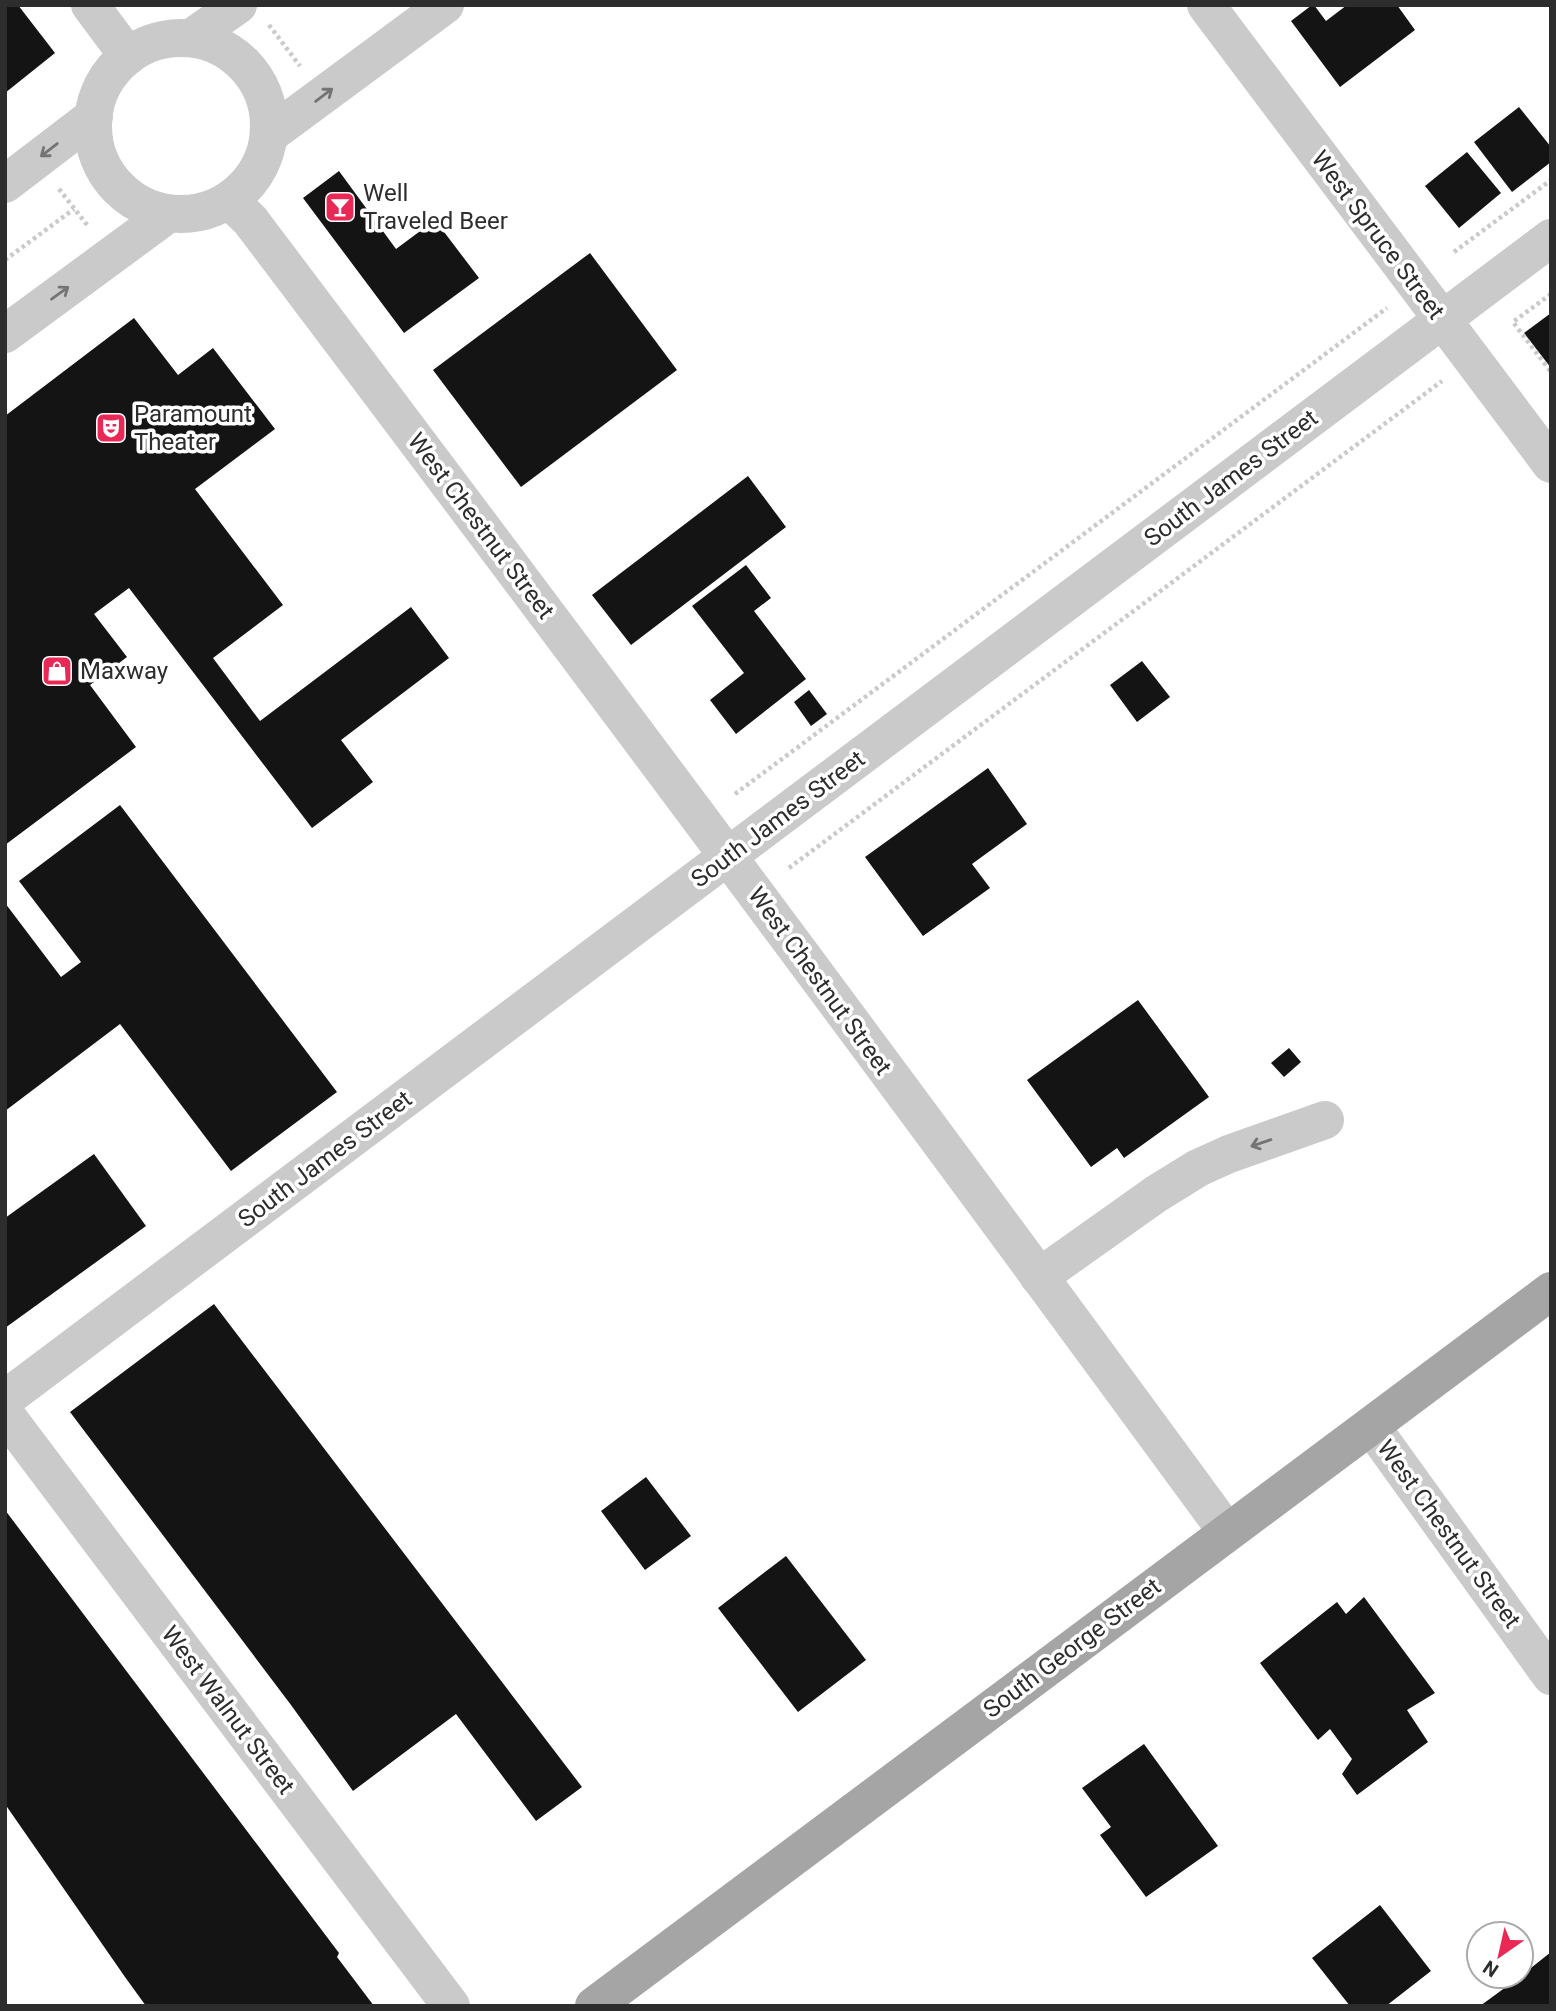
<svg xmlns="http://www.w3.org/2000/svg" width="1556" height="2011" viewBox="0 0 1556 2011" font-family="Roboto,sans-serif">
<rect width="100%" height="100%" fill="#fff"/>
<g fill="#141414">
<polygon points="5,5 18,5 55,53 5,93"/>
<polygon points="1312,5 1314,5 1326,21 1347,5 1397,5 1415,30 1340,87 1291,21"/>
<polygon points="1519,107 1551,147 1551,162 1512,192 1474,142"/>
<polygon points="1467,152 1501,193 1459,228 1425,186"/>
<polygon points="339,171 396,249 435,220 479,278 404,333 303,198"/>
<polygon points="590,253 677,370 521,487 433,370"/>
<polygon points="1551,313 1551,368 1524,333"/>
<polygon points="134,318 178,375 213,348 275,429 195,489 283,605 213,658 260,721 411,607 449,658 341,740 373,782 312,828 129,588 94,614 127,657 90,685 136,747 5,845 5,416"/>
<polygon points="748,476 786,527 631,645 592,595"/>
<polygon points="746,565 771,598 754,611 806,679 736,734 710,700 744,673 692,606"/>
<polygon points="1142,661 1170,697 1137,722 1110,685"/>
<polygon points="809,690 827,714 811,726 794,702"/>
<polygon points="988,768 1027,824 972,864 990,888 923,936 865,857"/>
<polygon points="120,805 337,1092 231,1171 120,1024 5,1111 5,903 61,977 81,962 19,881"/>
<polygon points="1138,1000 1209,1097 1124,1158 1117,1148 1091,1167 1027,1080"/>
<polygon points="1289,1048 1301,1062 1284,1077 1271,1063"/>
<polygon points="94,1154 146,1226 5,1328 5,1218"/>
<polygon points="214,1304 582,1787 536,1821 456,1714 353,1791 291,1705 70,1412"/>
<polygon points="646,1477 691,1536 645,1570 601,1511"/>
<polygon points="5,1510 339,1953 337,1957 374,2006 146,2006 125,1977 5,1804"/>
<polygon points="786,1556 866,1660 798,1712 718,1608"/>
<polygon points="1364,1597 1435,1693 1407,1710 1428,1742 1357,1795 1342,1774 1352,1759 1330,1729 1318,1740 1260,1663 1337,1602 1346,1614"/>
<polygon points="1144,1744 1218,1846 1146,1897 1100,1835 1111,1827 1082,1788"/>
<polygon points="1380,1905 1431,1971 1386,2006 1350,2006 1312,1958"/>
<polygon points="1551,1952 1551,2006 1480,2006 1521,1976"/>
</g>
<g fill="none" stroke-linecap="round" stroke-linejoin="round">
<g stroke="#cacaca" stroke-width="4.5" stroke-dasharray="3.5 3.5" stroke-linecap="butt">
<polyline points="269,25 300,66"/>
<polyline points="59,189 88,226"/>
<polyline points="1454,252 1551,180"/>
<polyline points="5,260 74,209"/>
<polyline points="1551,294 1513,322 1551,372"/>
<polyline points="735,794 1387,308"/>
<polyline points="789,868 1442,381"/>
</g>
<g stroke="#cacaca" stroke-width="38">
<polyline points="90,5 128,56"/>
<polyline points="1206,5 1551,464"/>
<circle cx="181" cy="126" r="88"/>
<polyline points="191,38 238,5"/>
<polyline points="269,135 445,5"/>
<polyline points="5,184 94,116"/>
<path d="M229,200l21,20c329,435 655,872 977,1312"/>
<polyline points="5,334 168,214"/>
<polyline points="1039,1277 1156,1194 1198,1168 1229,1154 1325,1120"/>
<polyline points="5,1399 1551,238"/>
<polyline points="5,1414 451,2006"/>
<polyline points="1371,1426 1551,1676"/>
</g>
<polyline stroke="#a5a5a5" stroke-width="38" points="594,2006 1551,1291"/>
</g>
<defs><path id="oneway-shaft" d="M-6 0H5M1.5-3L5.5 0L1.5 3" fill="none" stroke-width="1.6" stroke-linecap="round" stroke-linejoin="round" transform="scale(1.75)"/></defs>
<g stroke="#747474">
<use href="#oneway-shaft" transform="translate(324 95) rotate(-37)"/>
<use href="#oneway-shaft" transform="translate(49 150) rotate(142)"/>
<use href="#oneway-shaft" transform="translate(60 293) rotate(-36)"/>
<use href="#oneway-shaft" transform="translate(1261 1143) rotate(161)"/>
</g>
<defs>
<g id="bar-square" transform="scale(1.575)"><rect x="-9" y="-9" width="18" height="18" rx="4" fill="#ea2856" stroke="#fff"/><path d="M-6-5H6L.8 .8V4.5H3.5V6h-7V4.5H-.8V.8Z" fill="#fff"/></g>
<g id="theatre-square" transform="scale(1.575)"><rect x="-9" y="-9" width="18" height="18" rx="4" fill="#ea2856" stroke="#fff"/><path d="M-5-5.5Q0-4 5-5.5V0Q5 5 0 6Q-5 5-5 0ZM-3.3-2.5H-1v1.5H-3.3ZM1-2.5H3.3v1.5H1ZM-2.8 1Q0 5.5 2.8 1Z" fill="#fff"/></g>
<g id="shop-square" transform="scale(1.575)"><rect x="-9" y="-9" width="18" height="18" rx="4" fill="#ea2856" stroke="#fff"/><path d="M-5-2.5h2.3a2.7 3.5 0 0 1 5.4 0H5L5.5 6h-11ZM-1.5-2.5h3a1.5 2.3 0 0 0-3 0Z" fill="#fff"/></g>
</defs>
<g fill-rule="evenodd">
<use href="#bar-square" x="340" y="207"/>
<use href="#theatre-square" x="111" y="428"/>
<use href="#shop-square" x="57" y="671"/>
</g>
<g text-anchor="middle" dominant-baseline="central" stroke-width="7" stroke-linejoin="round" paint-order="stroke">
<g font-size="24" fill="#2d2d2d" stroke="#fff" text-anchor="start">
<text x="363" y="193">Well<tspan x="363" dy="28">Traveled Beer</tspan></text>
<text x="134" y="414">Paramount<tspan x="134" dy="28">Theater</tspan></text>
<text x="80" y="671">Maxway</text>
</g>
<g font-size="24" fill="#2d2d2d" stroke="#fff">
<text transform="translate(1378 235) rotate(53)">West Spruce Street</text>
<text transform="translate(1231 478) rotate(-37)">South James Street</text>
<text transform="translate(481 526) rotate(53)">West Chestnut Street</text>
<text transform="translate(778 819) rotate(-37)">South James Street</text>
<text transform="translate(820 981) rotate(54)">West Chestnut Street</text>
<text transform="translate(325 1159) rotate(-37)">South James Street</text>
<text transform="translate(1449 1534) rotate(54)">West Chestnut Street</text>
<text transform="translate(1072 1648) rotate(-37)">South George Street</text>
<text transform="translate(228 1710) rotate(53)">West Walnut Street</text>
</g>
</g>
<rect width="1556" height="2011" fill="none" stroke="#2d2d2d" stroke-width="14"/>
<g transform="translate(1500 1955) rotate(214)"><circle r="33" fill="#ffffff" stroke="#ababab" stroke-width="2"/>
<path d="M0-5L12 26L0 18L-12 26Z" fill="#ea2856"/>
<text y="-10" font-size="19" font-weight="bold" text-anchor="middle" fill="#2d2d2d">N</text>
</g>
</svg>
